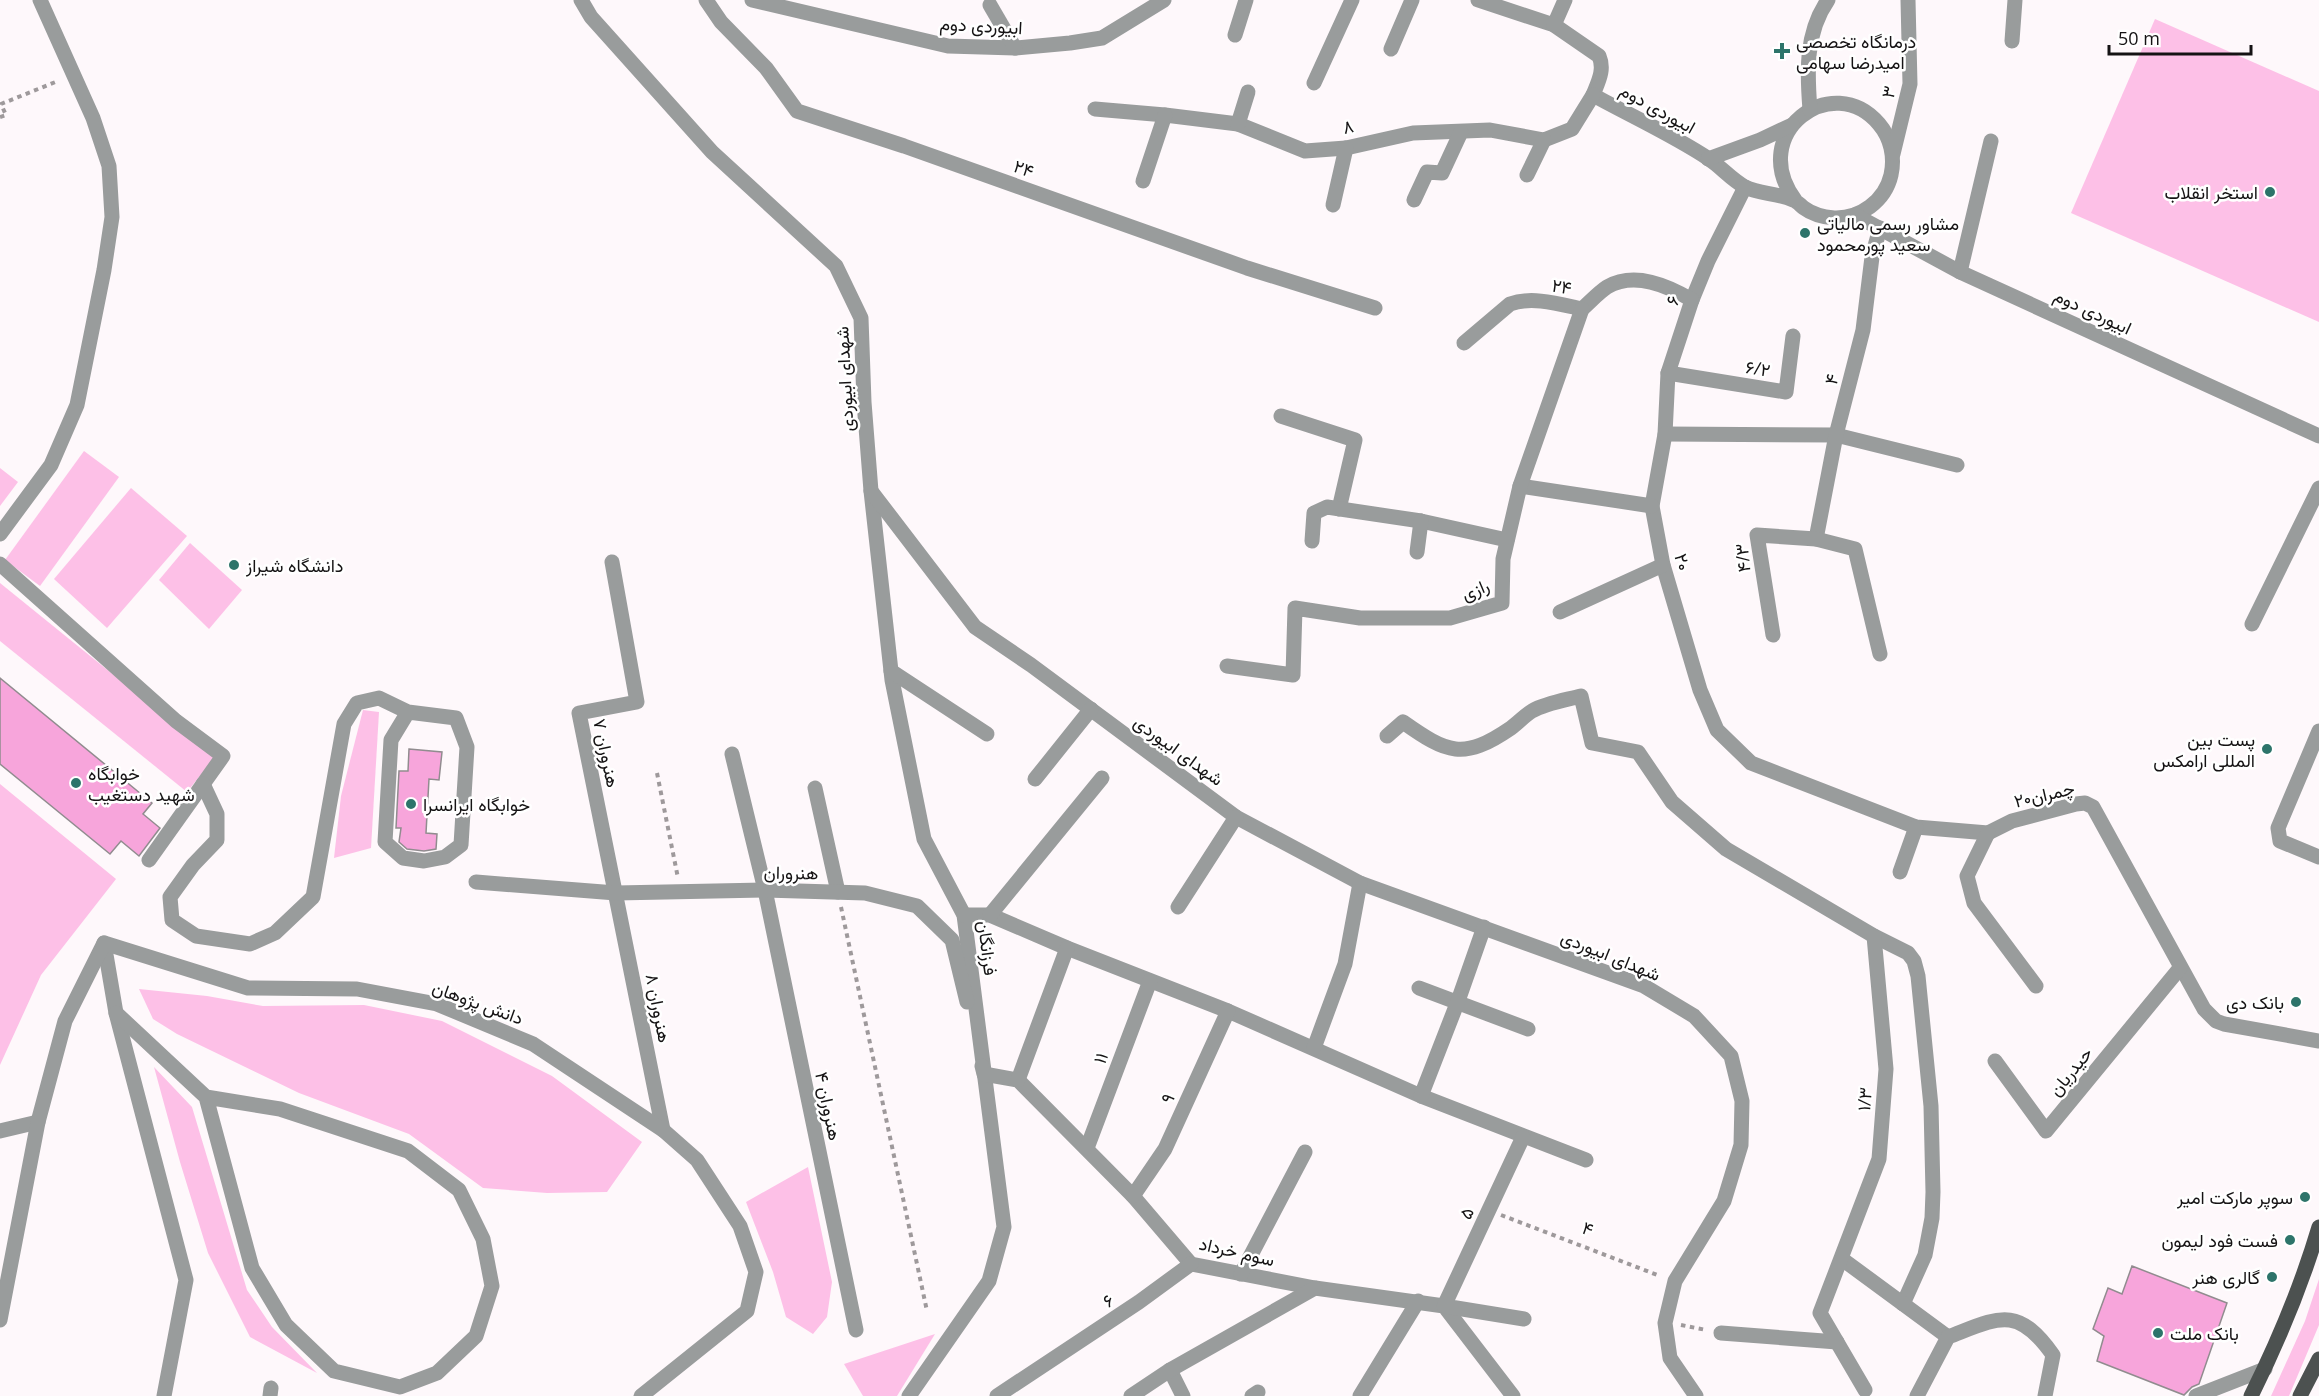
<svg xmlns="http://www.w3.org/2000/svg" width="2319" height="1396" viewBox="0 0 2319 1396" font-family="'Open Sans',Vazirmatn,sans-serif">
<rect width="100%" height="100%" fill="#fef8fb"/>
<g fill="#fdc0e7">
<polygon points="2155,19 2319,91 2319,322 2071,213"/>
<polygon points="84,451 119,477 40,586 5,560"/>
<polygon points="0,468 18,482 0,506"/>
<polygon points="131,488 187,536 107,628 54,579"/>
<polygon points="190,543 242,590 209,629 159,580"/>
<polygon points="0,583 215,757 187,792 0,641"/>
<polygon points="363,710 379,712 371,848 334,858 341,796"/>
<polygon points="0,784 116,879 41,975 0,1065"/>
<polygon points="139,989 207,996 263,1006 364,1005 442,1021 552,1076 642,1142 607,1192 547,1193 483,1188 409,1134 299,1093 177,1034 153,1019"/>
<polygon points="154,1067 192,1107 247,1290 272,1327 317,1373 250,1337 208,1253 180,1162"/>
<polygon points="808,1167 832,1282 827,1317 813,1334 786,1317 773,1272 746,1202"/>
<polygon points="2319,1279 2319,1325 2289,1396 2271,1396 2305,1321"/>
<polygon points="935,1334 897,1396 863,1396 844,1364"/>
</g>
<g fill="#f7a5db" stroke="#918c8f" stroke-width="1.5">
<polygon points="0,678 152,803 143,814 160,828 139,856 121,841 110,854 0,764"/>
<polygon points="409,749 442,752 439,780 429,779 426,833 437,834 436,849 424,851 407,849 399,842 401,828 396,828 399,771 408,771"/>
<polygon points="2132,1266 2227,1303 2199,1384 2192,1387 2184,1395 2097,1361 2104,1336 2093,1329 2108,1288 2122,1294"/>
</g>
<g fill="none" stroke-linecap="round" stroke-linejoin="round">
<g stroke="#9e999b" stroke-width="4" stroke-dasharray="4.5 4.5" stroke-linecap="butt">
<polyline points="0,117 6,115 1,104 58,81"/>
<polyline points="657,773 678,878"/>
<polyline points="841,907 927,1311"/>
<polyline points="1501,1215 1660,1276"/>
<polyline points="1681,1325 1706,1330"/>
</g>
<g stroke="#999c9c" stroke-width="15">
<polyline points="581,0 591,17 712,152 836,266 861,318 864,402 871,491 892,680 924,839 964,915 1004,1227 989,1281 909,1396"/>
<polyline points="706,0 721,22 766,68 797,111 904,146 1247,268 1375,308"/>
<polyline points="752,0 948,46 1015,48 1070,43 1102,38 1164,0"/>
<path d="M1478,0l76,25 45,31c6,14 -1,26 -6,39 38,21 80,40 116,64 12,8 23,21 36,28 14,7 33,6 48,13 4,1 7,5 11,8 8,6 19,9 30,10 26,1 51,-17 57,-43 4,-18 0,-37 -12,-51 -46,-55 -133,9 -84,76"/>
<polyline points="990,5 1015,48"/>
<polyline points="1554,25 1565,0"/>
<polyline points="1235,35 1246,0"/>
<polyline points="2012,41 2015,0"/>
<polyline points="1391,49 1412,0"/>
<polyline points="1314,83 1352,0"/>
<polyline points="1095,109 1165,115 1238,124 1305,151 1346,148 1413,133 1490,130 1544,140 1572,129 1593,95"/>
<path d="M1810,110c-3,-38 -5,-77 18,-110"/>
<polyline points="1238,124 1248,92"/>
<polyline points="1893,154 1910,84 1908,0"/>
<polyline points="1708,159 1760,140 1792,125"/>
<polyline points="1527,175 1544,140"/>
<polyline points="1143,181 1165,115"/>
<polyline points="1745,187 1708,261 1692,300 1668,373 1665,434 1652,506 1663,565 1700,690 1717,730 1751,763 1916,827 1988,833 2012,821 2076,804 2085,803 2093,807 2204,1009 2216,1021 2224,1024 2319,1041"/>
<polyline points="1414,200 1427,172 1442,173 1461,132"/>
<polyline points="1333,205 1346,148"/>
<polyline points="1855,215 1960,272 2319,436"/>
<polyline points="1960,272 1991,141"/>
<path d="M1464,343l46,-39c22,-8 49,0 72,5 8,-7 16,-16 25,-22 28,-16 61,-1 85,13"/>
<polyline points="1668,373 1786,392 1793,336"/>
<polyline points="1281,416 1355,440 1339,509"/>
<polyline points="1665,434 1836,435 1957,465"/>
<polyline points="1520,486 1652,506"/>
<polyline points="871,491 975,627 1031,665 1236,817 1360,883 1644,986 1694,1016 1731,1056 1742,1101 1741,1145 1724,1201 1675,1281 1665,1323 1670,1358 1696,1396"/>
<polyline points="0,534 51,465 77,405 104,270 112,217 109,166 93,118 40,0"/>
<polyline points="1816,539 1836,435 1863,330 1872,257 1880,228"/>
<polyline points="1312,541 1314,513 1327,507 1421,521 1507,540"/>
<polyline points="1417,552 1421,521"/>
<polyline points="612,562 637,702 579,713 663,1130"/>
<polyline points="0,564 176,721 223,756 149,860"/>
<polyline points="1560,612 1663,565"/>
<polyline points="2252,624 2319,488"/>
<polyline points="1773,635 1757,535 1816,539 1855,549 1880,654"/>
<polyline points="1227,666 1293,675 1295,608 1360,618 1450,618 1502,603 1503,559 1520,486 1582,309"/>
<polyline points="891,671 987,734"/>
<polyline points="2319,731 2278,828 2280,841 2319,857"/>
<path d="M1387,736l16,-14c44,31 60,39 108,6 7,-5 13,-12 21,-17 14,-8 34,-11 49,-15l11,47 46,9 34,50 54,47 148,87 34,17 6,8 4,15 13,130 2,86 -1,26 -7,37 -22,49"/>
<polyline points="732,754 765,890 856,1330"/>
<polyline points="1035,779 1091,709"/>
<polyline points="203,784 217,814 217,840 193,865 170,897 172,920 196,936 250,944 275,933 313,897 344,724 357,703 379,698 408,712 391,740 385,842 403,858 424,861 445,857 461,845 467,747 456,718 408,712"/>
<polyline points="815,788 838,892"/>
<polyline points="1988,833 1967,876 1974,903 2036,986"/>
<polyline points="1900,872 1916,827"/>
<polyline points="476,882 616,893 765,890 865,893 917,906 952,940 967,1002"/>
<polyline points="1178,907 1236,817"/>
<polyline points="964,915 990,915 1067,948 1228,1011 1421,1096 1586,1160"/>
<polyline points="990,915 1102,778"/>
<polyline points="104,943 116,1013 186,1280 164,1396"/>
<polyline points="1419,988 1528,1029"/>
<polyline points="116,1013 206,1097 252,1268 286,1325 334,1371 400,1387 437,1373 476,1336 492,1286 483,1239 459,1190 408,1151 280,1109 206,1097"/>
<polyline points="1314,1048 1345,964 1360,883"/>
<polyline points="1995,1061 2046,1131 2180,968"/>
<polyline points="982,1066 984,1074 1018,1080 1133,1196 1191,1264 1315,1288 1444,1306 1513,1396"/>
<polyline points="1018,1080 1067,948"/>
<polyline points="1421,1096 1458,1001 1484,927"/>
<polyline points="0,1131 38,1122"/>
<polyline points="1523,1137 1444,1306 1524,1319"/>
<polyline points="1087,1148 1150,981"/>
<polyline points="1133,1196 1165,1149 1228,1011"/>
<polyline points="1842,1259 1948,1337"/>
<polyline points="1241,1274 1305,1152"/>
<polyline points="0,1320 38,1122 65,1021 104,943 248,988 357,989 437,1004 533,1044 663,1130 697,1160 740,1226 756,1272 747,1311 641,1396"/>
<polyline points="1721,1333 1837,1342"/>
<polyline points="1170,1370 1183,1396"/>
<polyline points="1865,1390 1820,1313 1879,1159 1886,1069 1874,936"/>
<polyline points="270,1396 271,1388"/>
<polyline points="997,1396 1139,1302 1191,1264"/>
<polyline points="1131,1396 1170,1370 1315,1288"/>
<polyline points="1252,1396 1258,1392"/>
<polyline points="1360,1396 1418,1301"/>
<path d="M1917,1396l31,-59c50,-19 69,-33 105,18l-8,41"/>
<polyline points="2196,1396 2265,1369"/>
</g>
<g stroke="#4c5150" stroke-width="15">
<path d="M2251,1396c27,-54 51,-112 68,-169"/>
<polyline points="2300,1396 2319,1359"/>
</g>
</g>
<g fill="#2d746a" stroke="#fff" stroke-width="2">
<path d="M1779 42h6v6h6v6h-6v6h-6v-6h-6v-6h6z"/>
<circle cx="2270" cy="192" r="6"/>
<circle cx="1805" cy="233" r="6"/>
<circle cx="234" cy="565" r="6"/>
<circle cx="2267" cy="749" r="6"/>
<circle cx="76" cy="783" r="6"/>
<circle cx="411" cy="804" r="6"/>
<circle cx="2296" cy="1002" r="6"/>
<circle cx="2305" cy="1197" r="6"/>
<circle cx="2290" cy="1240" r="6"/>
<circle cx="2272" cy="1277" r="6"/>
<circle cx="2158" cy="1333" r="6"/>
</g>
<g text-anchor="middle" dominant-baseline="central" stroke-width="5" stroke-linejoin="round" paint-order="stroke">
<g font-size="18" fill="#151314" stroke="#fff">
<text transform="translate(981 25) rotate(3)">ابیوردی دوم</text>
<text transform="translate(1888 92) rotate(-77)">۳</text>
<text transform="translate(1658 108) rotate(29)">ابیوردی دوم</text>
<text transform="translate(1348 126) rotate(-12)">۸</text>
<text transform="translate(1024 168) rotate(20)">۲۴</text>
<text transform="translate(1562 286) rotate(10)">۲۴</text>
<text transform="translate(1672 300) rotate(-71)">۶</text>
<text transform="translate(2093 311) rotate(25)">ابیوردی دوم</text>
<text transform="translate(1758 368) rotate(9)">۶/۲</text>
<text transform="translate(844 379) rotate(-93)">شهدای ابیوردی</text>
<text transform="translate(1831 379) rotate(-76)">۴</text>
<text transform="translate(1742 558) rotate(-96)">۴/۳</text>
<text transform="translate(1683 562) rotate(76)">۲۰</text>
<text transform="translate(1475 589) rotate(-23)">رازی</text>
<text transform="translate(1179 750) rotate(36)">شهدای ابیوردی</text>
<text transform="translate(607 753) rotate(78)">هنروران ۷</text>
<text transform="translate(2044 794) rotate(-13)">چمران۲۰</text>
<text transform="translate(791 872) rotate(1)">هنروران</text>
<text transform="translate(988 948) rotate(83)">فرزانگان</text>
<text transform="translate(1611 955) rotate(22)">شهدای ابیوردی</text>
<text transform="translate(478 1002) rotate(20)">دانش پژوهان</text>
<text transform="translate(659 1008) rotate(79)">هنروران ۸</text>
<text transform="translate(1100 1058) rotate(-69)">۱۱</text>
<text transform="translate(2070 1071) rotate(-51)">حیدریان</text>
<text transform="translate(1167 1098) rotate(-65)">۹</text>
<text transform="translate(1864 1099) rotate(-85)">۱/۳</text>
<text transform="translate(829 1106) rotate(78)">هنروران ۴</text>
<text transform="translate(1466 1213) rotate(-65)">۵</text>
<text transform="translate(1588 1228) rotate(21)">۴</text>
<text transform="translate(1237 1251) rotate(13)">سوم خرداد</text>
<text transform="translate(1108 1300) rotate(-34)">۶</text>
</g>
<g font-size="18" fill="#151314" stroke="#fff" text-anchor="start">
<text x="1796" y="41">درمانگاه تخصصی<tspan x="1796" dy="21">امیدرضا سهامی</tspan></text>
<text x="2258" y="192" text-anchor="end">استخر انقلاب</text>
<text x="1817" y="223">مشاور رسمی مالیاتی<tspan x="1817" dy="21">سعید پورمحمود</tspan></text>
<text x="246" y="565">دانشگاه شیراز</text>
<text x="2255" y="739" text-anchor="end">پست بین<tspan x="2255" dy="21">المللی ارامکس</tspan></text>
<text x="88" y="773">خوابگاه<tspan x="88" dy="21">شهید دستغیب</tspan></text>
<text x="423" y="804">خوابگاه ایرانسرا</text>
<text x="2284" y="1002" text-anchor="end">بانک دی</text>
<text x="2293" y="1197" text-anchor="end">سوپر مارکت امیر</text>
<text x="2278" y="1240" text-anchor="end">فست فود لیمون</text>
<text x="2260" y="1277" text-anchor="end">گالری هنر</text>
<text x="2170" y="1333">بانک ملت</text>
</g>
</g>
<path d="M2109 45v9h142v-9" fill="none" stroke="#151314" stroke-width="3"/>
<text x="2118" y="45" font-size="18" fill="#151314" stroke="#ffffff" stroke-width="4.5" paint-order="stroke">50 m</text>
</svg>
